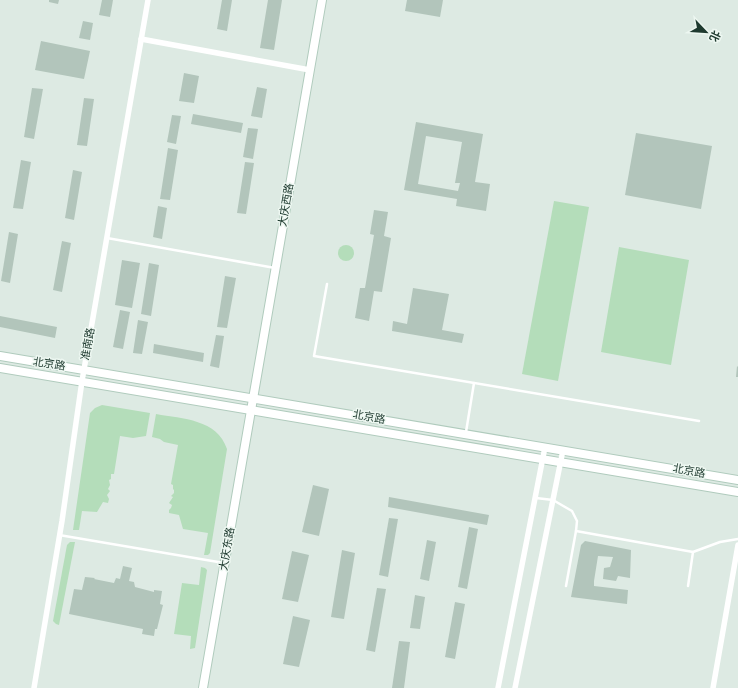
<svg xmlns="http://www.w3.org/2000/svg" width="738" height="688" viewBox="0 0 738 688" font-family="Roboto,'Noto Sans SC',sans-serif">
<rect width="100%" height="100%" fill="#ddeae3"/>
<g fill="#b4ddba">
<polygon points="554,201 589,207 558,381 522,374"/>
<circle cx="346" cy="253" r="8"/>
<polygon points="619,247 689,260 671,365 601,352"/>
<polygon points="102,405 150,413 146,436 133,438 120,436 114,474 111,474 111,479 109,480 110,485 108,489 110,491 107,495 109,499 108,503 103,502 97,512 82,511 79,530 73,530 90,413 95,408"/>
<path d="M156,414c27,5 61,5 71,35l-17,104 -2,2h-4l4,-22 -25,-4 -4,-14 -10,-2v-3l2,-2 1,-3 -3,-2 4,-6 -2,-1 3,-3v-3l-1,-1v-4l-2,-1 7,-39 -14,-3 -4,-3 -8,-2z"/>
<polygon points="70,542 75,542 59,625 56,624 53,621 67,545"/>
<polygon points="201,567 205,568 207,570 195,648 190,649 191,636 174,634 182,583 199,585"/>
</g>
<g fill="#b2c5bb" fill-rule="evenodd">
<polygon points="49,0 59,0 58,4 49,2"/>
<polygon points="102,0 113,0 110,17 99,15"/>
<polygon points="222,0 232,0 227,31 217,29"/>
<polygon points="268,0 282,0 274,50 260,48"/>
<polygon points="407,0 443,0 440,17 405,11"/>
<polygon points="83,21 93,23 90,40 79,38"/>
<polygon points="41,41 90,51 84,79 35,70"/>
<polygon points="184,73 199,76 194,103 179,101"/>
<polygon points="257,87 267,89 262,118 251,116"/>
<polygon points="32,88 43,89 34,139 24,137"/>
<polygon points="84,98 94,99 87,146 77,145"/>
<polygon points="193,114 243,123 241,133 191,124"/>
<polygon points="172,115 181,116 176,144 167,142"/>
<path d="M416,122l67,12 -8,48 15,2 -4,27 -30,-5 1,-7 -53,-9zM426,136l36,6 -7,41h5l-2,8 -40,-7z"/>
<polygon points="248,128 258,129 253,159 243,157"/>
<polygon points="636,133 712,146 701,209 625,195"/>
<polygon points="168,148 178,150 170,200 160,199"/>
<polygon points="21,160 31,162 23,209 13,208"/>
<polygon points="245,162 254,163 246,214 237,213"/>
<polygon points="73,170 82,172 74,220 65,218"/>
<polygon points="158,206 167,208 162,239 153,237"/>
<polygon points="374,210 388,212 384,236 391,238 382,292 374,291 369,321 355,318 360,288 365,288 374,235 370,234"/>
<polygon points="9,232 18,234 10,283 1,281"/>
<polygon points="62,241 71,243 62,292 53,290"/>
<polygon points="122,260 140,263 132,308 115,305"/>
<polygon points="149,263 159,265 151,316 141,314"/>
<polygon points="225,276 236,278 227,328 217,327"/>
<polygon points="413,288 449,294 442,330 464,334 462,343 392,331 393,321 407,324"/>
<polygon points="120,310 130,312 123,349 113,347"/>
<polygon points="0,316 57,327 55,338 0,327"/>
<polygon points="138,320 148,322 142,354 133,353"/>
<polygon points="216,335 224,336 219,368 210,366"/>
<polygon points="154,344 204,353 203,362 153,353"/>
<polygon points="737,366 738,367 738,377 736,377"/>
<polygon points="313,485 329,489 319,536 302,532"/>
<polygon points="389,497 489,515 487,525 388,507"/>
<polygon points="389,518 398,519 388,577 379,575"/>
<polygon points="469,527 478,529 467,589 458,587"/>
<polygon points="427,540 436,542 429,581 420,579"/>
<polygon points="585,541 631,550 630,578 618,576 616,581 603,579 604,568 610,567 613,557 598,556 594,581 594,586 628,590 627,604 571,597 581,545"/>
<polygon points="342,550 355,553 344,619 331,617"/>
<polygon points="292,551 309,555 298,602 282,599"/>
<polygon points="123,566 132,568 129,581 134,582 135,587 154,592 154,590 162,591 160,604 163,605 157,629 155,629 154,636 142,634 143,629 69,614 74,589 82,590 85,577 95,578 94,579 114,583 116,578 120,579"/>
<polygon points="377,588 386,589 375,652 366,650"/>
<polygon points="415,595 425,597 420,629 410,628"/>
<polygon points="455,602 465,604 455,659 445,657"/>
<polygon points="293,616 310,620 299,667 283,664"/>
<polygon points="399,641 410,642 404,688 392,688"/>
</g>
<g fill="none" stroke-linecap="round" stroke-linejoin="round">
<g stroke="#b0cbbd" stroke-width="10">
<g id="secondary">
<polyline points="0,356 738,480"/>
<polyline points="0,368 738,492"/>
<polyline points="203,688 322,0"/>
</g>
</g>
<g stroke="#fff" stroke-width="2.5">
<polyline points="107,238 275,268"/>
<polyline points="327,284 314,356 699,421"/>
<polyline points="466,432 474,383"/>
<polyline points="536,498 553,500 572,511 577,521 576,531 566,586"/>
<polyline points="576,531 693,552 720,542 738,539"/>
<polyline points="59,535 224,563"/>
<polyline points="688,586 693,552"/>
</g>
<g stroke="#fff" stroke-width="5.5">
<polyline points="141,39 310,70"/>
<polyline points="34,688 62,521 82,381 148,0"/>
<polyline points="498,688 545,447"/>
<polyline points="515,688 563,450"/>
<polyline points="713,688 738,545"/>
</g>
<use href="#secondary" stroke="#fff" stroke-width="8"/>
</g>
<g text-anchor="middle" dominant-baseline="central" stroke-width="3" stroke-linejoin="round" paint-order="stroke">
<g font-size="11" fill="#1e3a2f" stroke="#edf7f1">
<text transform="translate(286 205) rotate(-80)">大庆西路</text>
<text transform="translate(88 344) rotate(-80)">准南路</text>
<text transform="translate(49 364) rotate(9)">北京路</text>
<text transform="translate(369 417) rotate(10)">北京路</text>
<text transform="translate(689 471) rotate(10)">北京路</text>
<text transform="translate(227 549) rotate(-80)">大庆东路</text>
</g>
</g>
<g transform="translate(706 32) rotate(115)" stroke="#edf7f1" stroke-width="3" paint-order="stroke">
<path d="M0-3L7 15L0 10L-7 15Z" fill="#1e3a2f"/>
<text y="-6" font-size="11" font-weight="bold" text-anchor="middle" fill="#1e3a2f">北</text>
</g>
</svg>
